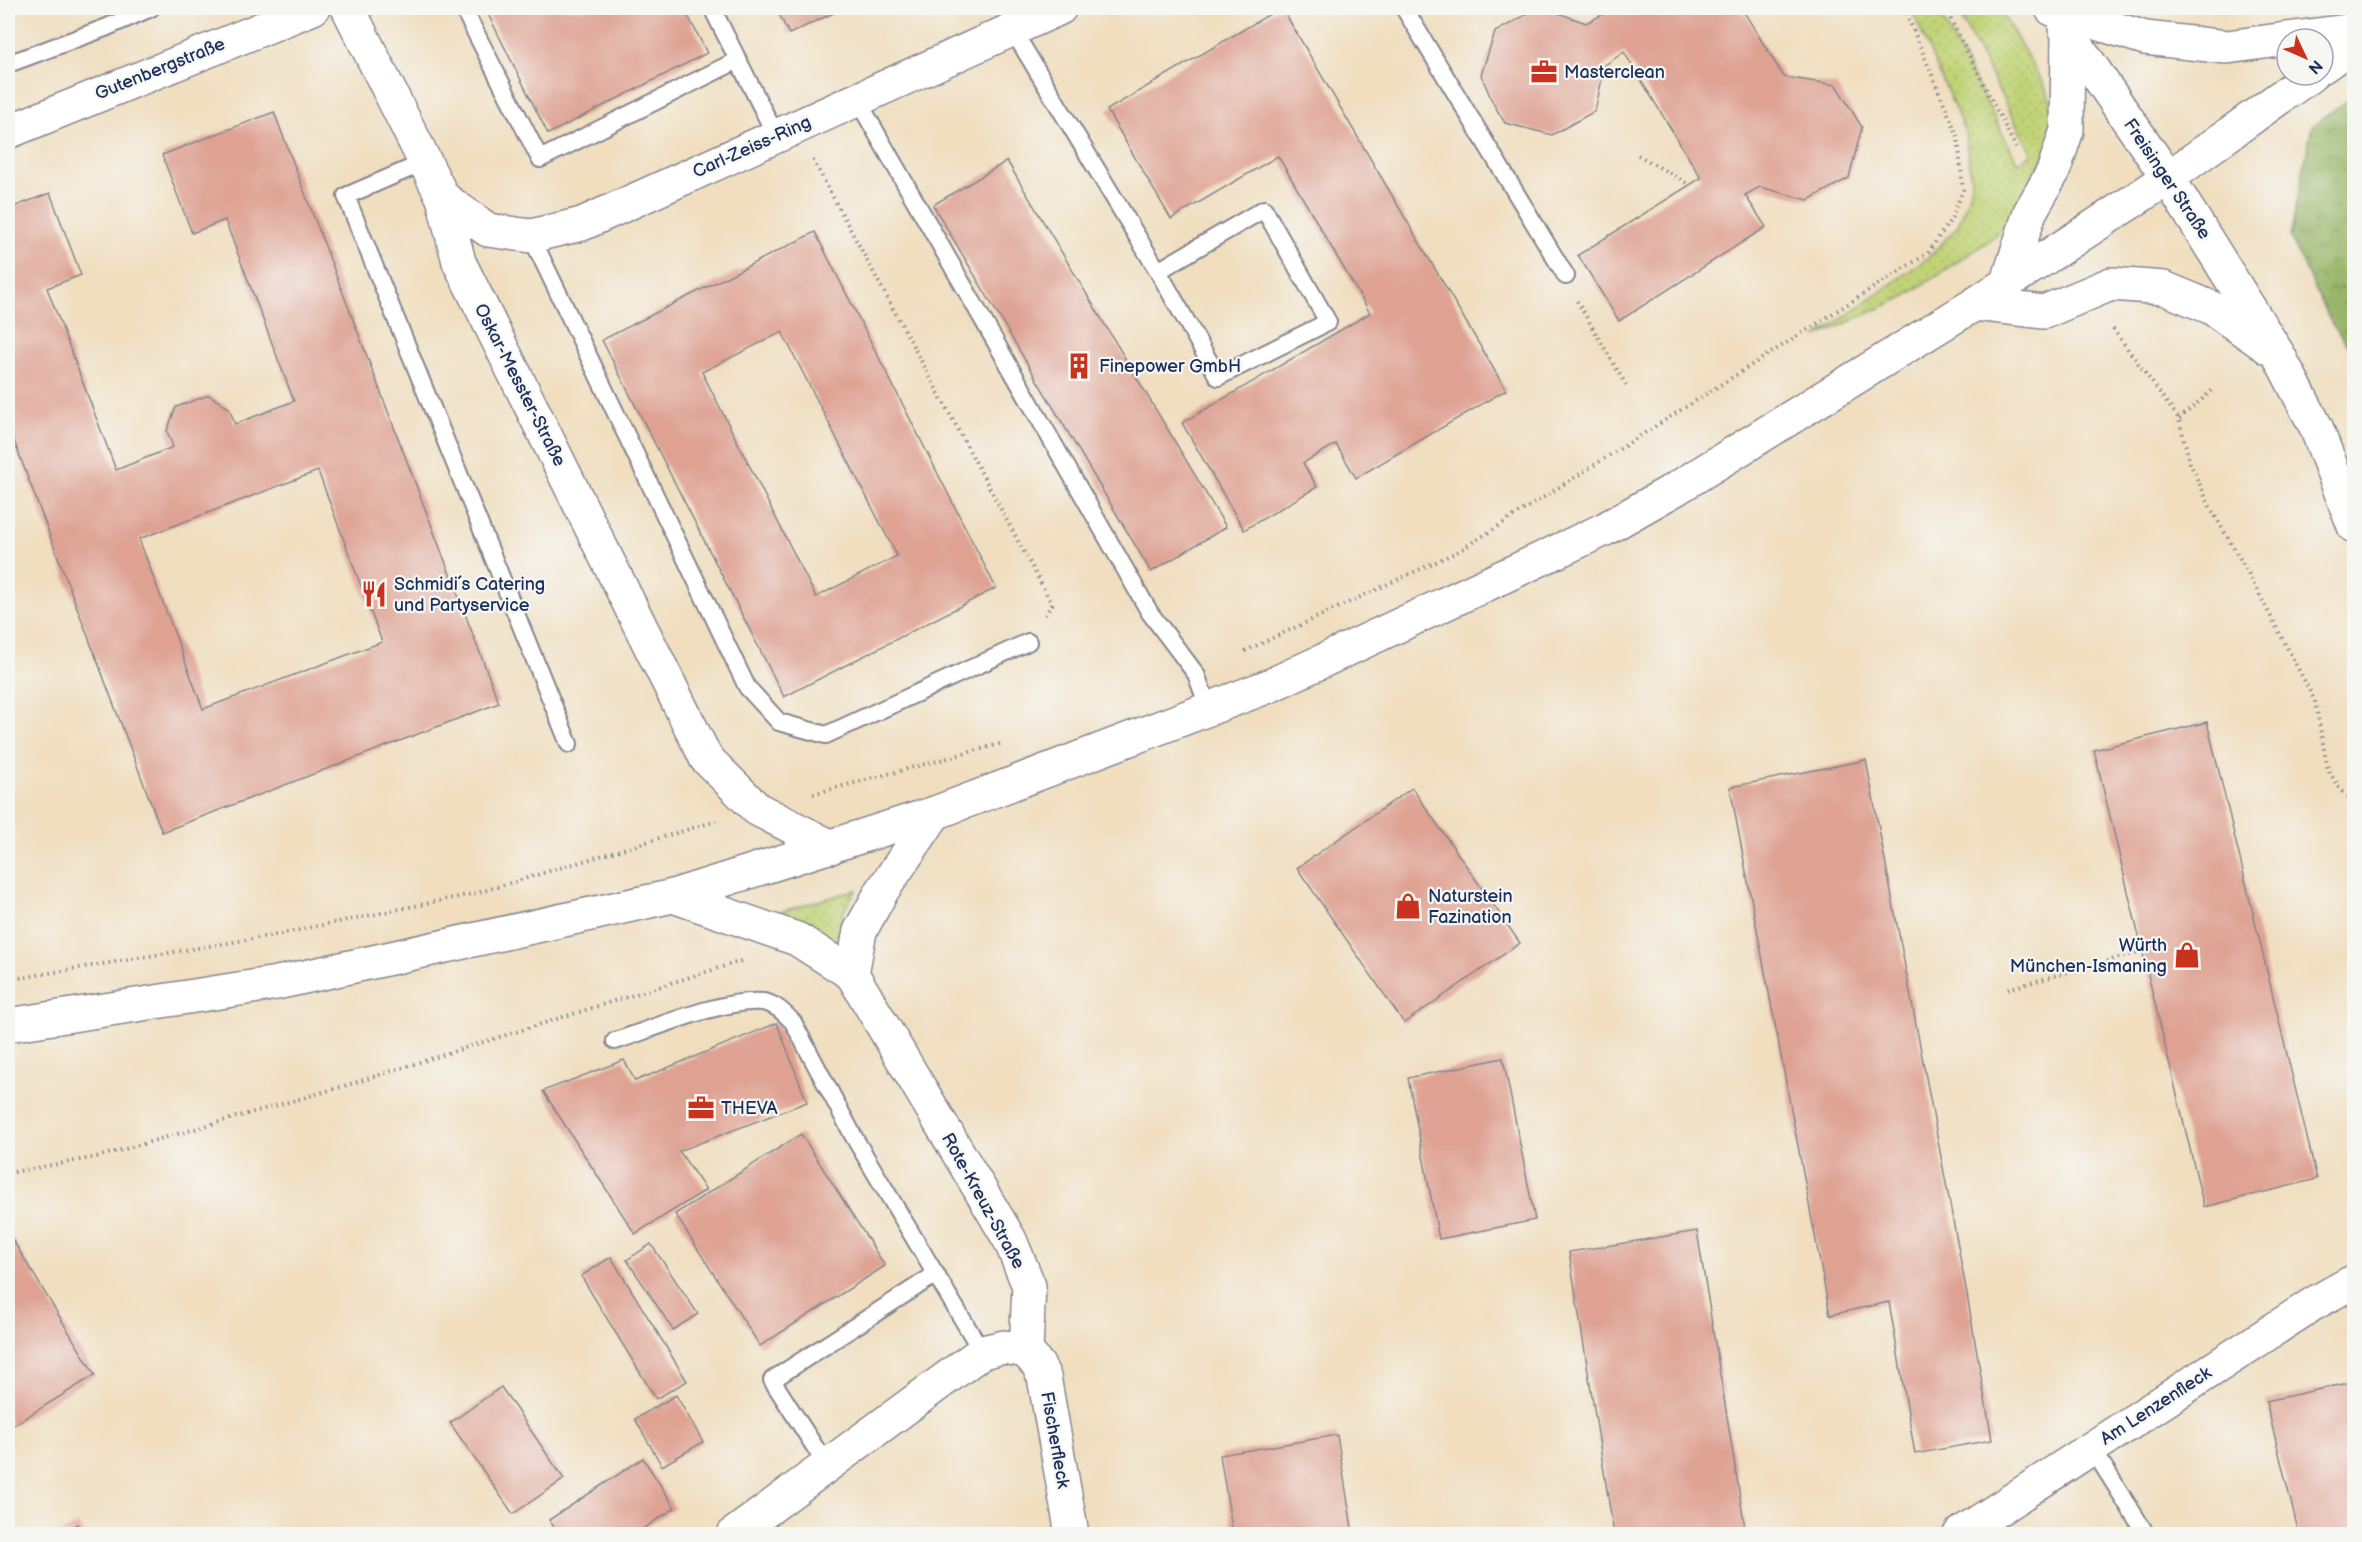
<svg xmlns="http://www.w3.org/2000/svg" width="2362" height="1542" viewBox="0 0 2362 1542" font-family="'Balsamiq Sans',sans-serif">
<defs>
<pattern id="grass-dots" width="8" height="8" patternUnits="userSpaceOnUse" patternTransform="scale(1.5)"><rect width="8" height="8" fill="#c1d376"/><path d="M2 2h.1M6 6h.1" fill="none" stroke="#a5b568" stroke-width="1.8" stroke-linecap="round"/></pattern>
<pattern id="forest-crowns" width="20" height="18" patternUnits="userSpaceOnUse" patternTransform="scale(1.5)"><rect width="20" height="18" fill="#98b567"/><path d="M2 6a3 3 0 1 1 6 0M12 15a3 3 0 1 1 6 0" fill="none" stroke="#7b9458"/></pattern>
</defs>
<rect width="100%" height="100%" fill="#f6f6f2"/>
<filter id="ink" filterUnits="userSpaceOnUse"><feTurbulence type="fractalNoise" baseFrequency=".0167" numOctaves="2"/><feDisplacementMap in="SourceGraphic" scale="12" xChannelSelector="R" yChannelSelector="G"/><feConvolveMatrix kernelMatrix="1 2 1 2 8 2 1 2 1" color-interpolation-filters="sRGB"/></filter>
<filter id="wash" filterUnits="userSpaceOnUse"><feTurbulence type="fractalNoise" baseFrequency=".008" numOctaves="4" result="noise"/><feDisplacementMap in="SourceGraphic" scale="24" xChannelSelector="R" yChannelSelector="G"/><feGaussianBlur stdDeviation="1.35" result="paint"/><feColorMatrix in="noise" values="0 0 0 0 0 0 0 0 0 0 0 0 0 0 0 0 0 1.4 0 .05"/><feComposite in="paint" operator="in"/></filter>
<g filter="url(#wash)">
<rect width="100%" height="100%" fill="#f0debf"/>
<g fill="url(#grass-dots)" stroke="#6e816a" stroke-width="1.5">
<polygon points="1911,8 1937,8 2018,163 2032,154 1956,8 1999,8 2045,86 2054,110 2055,134 2013,219 1986,243 1904,297 1816,337 1929,257 1958,226 1972,187 1965,132"/>
<polygon points="856,890 844,910 836,942 826,946 766,916"/>
</g>
<polygon fill="url(#forest-crowns)" stroke="#5a7262" stroke-width="1.5" points="2354,95 2354,353 2332,324 2290,237 2312,126"/>
<g id="blocks">
<g fill="#dea192" fill-rule="evenodd">
<polygon points="485,8 684,8 707,53 548,134"/>
<polygon points="776,8 844,8 789,34"/>
<polygon points="1280,8 1282,8 1506,390 1356,478 1336,444 1303,463 1317,487 1244,530 1182,423 1370,313 1278,156 1171,219 1107,110"/>
<polygon points="1538,8 1544,8 1586,23 1602,15 1598,8 1745,8 1742,9 1784,77 1836,85 1862,127 1849,178 1808,200 1760,187 1745,195 1766,227 1619,321 1578,255 1701,178 1624,52 1605,65 1595,111 1552,135 1505,123 1493,103 1481,75 1495,32"/>
<path d="M274,112l225,591 -337,129 -154,-407v-216l42,-16 31,82 -34,13 69,182 57,-23 -6,-16 9,-24 33,-12 20,13 6,16 59,-23 -69,-181 -33,13 -30,-78zM318,471l64,171 -179,67 -64,-170z"/>
<polygon points="1007,161 1226,527 1151,572 933,205"/>
<path d="M815,232l181,356 -212,109 -182,-357zM782,332l115,224 -81,41 -114,-225z"/>
<polygon points="2207,722 2317,1179 2204,1207 2094,750"/>
<polygon points="1866,760 1966,1289 1992,1440 1915,1454 1889,1302 1830,1315 1730,787"/>
<polygon points="1412,788 1520,943 1404,1023 1297,868"/>
<polygon points="777,1023 807,1102 679,1151 706,1190 635,1234 543,1091 624,1060 635,1081"/>
<polygon points="1503,1058 1535,1220 1439,1239 1408,1078"/>
<polygon points="801,1134 885,1266 760,1346 675,1214"/>
<polygon points="1697,1231 1746,1534 1614,1534 1569,1252"/>
<polygon points="8,1232 95,1375 12,1426 8,1418"/>
<polygon points="651,1244 698,1314 673,1330 627,1260"/>
<polygon points="611,1257 687,1381 656,1399 581,1276"/>
<polygon points="2348,1383 2354,1407 2354,1534 2299,1534 2266,1401"/>
<polygon points="501,1387 564,1479 513,1514 450,1423"/>
<polygon points="676,1395 703,1442 662,1466 635,1419"/>
<polygon points="1337,1435 1353,1534 1233,1534 1220,1455"/>
<polygon points="643,1458 675,1508 635,1534 559,1534 549,1520"/>
<polygon points="78,1524 85,1534 60,1534"/>
</g>
</g>
</g>
<g filter="url(#ink)">
<use href="#blocks" fill-opacity="0" stroke="#86868e" stroke-width="1.5"/>
<g fill="none" stroke-linecap="round" stroke-linejoin="round">
<g stroke="#86868e" stroke-width="20">
<g id="service">
<polyline points="463,8 540,159 738,60"/>
<polyline points="712,8 776,136"/>
<polyline points="1404,8 1566,276"/>
<polyline points="1012,29 1158,271 1218,377 1328,322 1264,209 1158,271"/>
<polyline points="8,64 105,28 151,8"/>
<polyline points="857,99 1150,613 1196,674 1209,709"/>
<polyline points="425,162 346,196 569,744"/>
<polyline points="531,236 747,687 779,722 826,735 1028,642"/>
<path d="M615,1041c38,-12 109,-43 148,-39 13,2 21,11 30,20l62,117 127,213"/>
<polyline points="2092,1448 2146,1534"/>
<polyline points="827,1466 772,1380 936,1274"/>
</g>
</g>
<g stroke="#86868e" stroke-width="36">
<g id="minor">
<polyline points="348,8 443,198 459,262 706,758"/>
<polyline points="8,132 313,8"/>
<polyline points="2168,178 2278,354 2316,427 2354,526"/>
<polyline points="443,198 488,230 531,236 582,224 1060,8"/>
<polyline points="1975,304 2044,312 2111,284 2164,288 2212,308 2269,348"/>
<polyline points="852,974 1010,1240 1029,1286 1026,1351"/>
<polyline points="1026,1351 1038,1365 1044,1377 1072,1534"/>
<polyline points="734,1534 982,1352 1004,1347 1026,1351"/>
<polyline points="1960,1534 2313,1304 2354,1281"/>
</g>
</g>
<g stroke="#86868e" stroke-width="36">
<g id="secondary">
<polyline points="2052,9 2145,38 2227,47 2354,30"/>
<polyline points="2065,28 2168,178"/>
<polyline points="2008,281 2030,212 2053,172 2067,130 2068,32"/>
</g>
</g>
<g stroke="#86868e" stroke-width="36">
<g id="primary">
<polyline points="2323,66 2354,44"/>
<polyline points="2168,178 2311,75"/>
</g>
</g>
<g stroke="#86868e" stroke-width="36">
<g id="trunk">
<polyline points="706,758 757,809 831,847"/>
<polyline points="673,896 797,939 852,974 860,931 882,891 935,813"/>
<polyline points="8,1025 277,983 673,896 935,813 1269,686 1605,529 1677,488 1975,304 2168,178"/>
</g>
</g>
<g stroke="#86868e" stroke-width="4" stroke-dasharray="1.5 4.5" stroke-linecap="butt">
<polyline points="1945,8 2016,148"/>
<polyline points="1638,155 1690,185"/>
<polyline points="813,160 1052,604 1043,618"/>
<polyline points="2345,287 2354,280"/>
<polyline points="1577,301 1626,385"/>
<polyline points="2113,329 2179,419 2190,463 2211,509 2246,569 2315,701 2328,770 2341,790 2354,801"/>
<polyline points="2179,419 2215,388"/>
<polyline points="1245,651 1459,551 1928,253 1951,219 1963,190 1958,137 1904,8"/>
<polyline points="813,794 1000,744"/>
<polyline points="8,980 275,935 477,893 716,821"/>
<polyline points="2008,989 2143,951"/>
<polyline points="8,1173 97,1157 341,1087 741,961"/>
</g>
<use href="#service" stroke="#fff" stroke-width="16"/>
<use href="#minor" stroke="#fff" stroke-width="33"/>
<use href="#secondary" stroke="#fff" stroke-width="33"/>
<use href="#primary" stroke="#fff" stroke-width="33"/>
<use href="#trunk" stroke="#fff" stroke-width="33"/>
</g>
</g>
<defs>
<g id="office-bare" transform="scale(2.07)"><path d="M-6-3h4V-5.5h4V-3h4V5H-6ZM-1-4.5V-3h2v-1.5ZM-6 0V1H6V0Z" fill="#c8321e" stroke="#f6f6f2" stroke-width="2.5" paint-order="stroke"/></g>
<g id="building-bare" transform="scale(2.07)"><path d="M-4-6H4V6H1V3H-1V6H-4ZM-2.5-4.3h1.7v1.8h-1.7ZM.8-4.3h1.7v1.8H.8ZM-2.5-1h1.7V.8h-1.7ZM.8-1h1.7V.8H.8Z" fill="#c8321e" stroke="#f6f6f2" stroke-width="2.5" paint-order="stroke"/></g>
<g id="restaurant-bare" transform="scale(2.07)"><path d="M-5-6h1v4h1v-4h1v4h1v-4h1v5L-1.5 .5V6h-2V.5L-5-1ZM5-6V6H3V1.5H1.5Q1.5-4 5-6Z" fill="#c8321e" stroke="#f6f6f2" stroke-width="2.5" paint-order="stroke"/></g>
<g id="shop-bare" transform="scale(2.07)"><path d="M-5-2.5h2.3a2.7 3.5 0 0 1 5.4 0H5L5.5 6h-11ZM-1.5-2.5h3a1.5 2.3 0 0 0-3 0Z" fill="#c8321e" stroke="#f6f6f2" stroke-width="2.5" paint-order="stroke"/></g>
</defs>
<g fill-rule="evenodd">
<use href="#office-bare" x="1544" y="72"/>
<use href="#building-bare" x="1079" y="366"/>
<use href="#restaurant-bare" x="374" y="594"/>
<use href="#shop-bare" x="1408" y="906"/>
<use href="#shop-bare" x="2187" y="955"/>
<use href="#office-bare" x="701" y="1108"/>
</g>
<g text-anchor="middle" dominant-baseline="central" stroke-width="4.5" stroke-linejoin="round" paint-order="stroke">
<g font-size="18" fill="#1b2f5e" stroke="#f6f6f2">
<text transform="translate(160 69) rotate(-22)">Gutenbergstraße</text>
<text transform="translate(752 147) rotate(-24)">Carl-Zeiss-Ring</text>
<text transform="translate(2167 179) rotate(56)">Freisinger Straße</text>
<text transform="translate(520 385) rotate(63)">Oskar-Messter-Straße</text>
<text transform="translate(983 1201) rotate(61)">Rote-Kreuz-Straße</text>
<text transform="translate(2156 1406) rotate(-33)">Am Lenzenfleck</text>
<text transform="translate(1055 1440) rotate(80)">Fischerfleck</text>
</g>
<g font-size="18" fill="#1b2f5e" stroke="#f6f6f2" text-anchor="start">
<text x="1564" y="72">Masterclean</text>
<text x="1099" y="366">Finepower GmbH</text>
<text x="394" y="584">Schmidi´s Catering<tspan x="394" dy="21">und Partyservice</tspan></text>
<text x="1428" y="896">Naturstein<tspan x="1428" dy="21">Fazination</tspan></text>
<text x="2167" y="945" text-anchor="end">Würth<tspan x="2167" dy="21">München-Ismaning</tspan></text>
<text x="721" y="1108">THEVA</text>
</g>
</g>
<rect width="2362" height="1542" fill="none" stroke="#f6f6f2" stroke-width="30"/>
<g transform="translate(2305 57) rotate(134)"><circle r="28" fill="#f6f6f2" stroke="#9ea6b7" stroke-width="1.5"/>
<path d="M0-4.5L10 22L0 15L-10 22Z" fill="#c8321e"/>
<text y="-9" font-size="16" font-weight="bold" text-anchor="middle" fill="#1b2f5e">N</text>
</g>
</svg>
